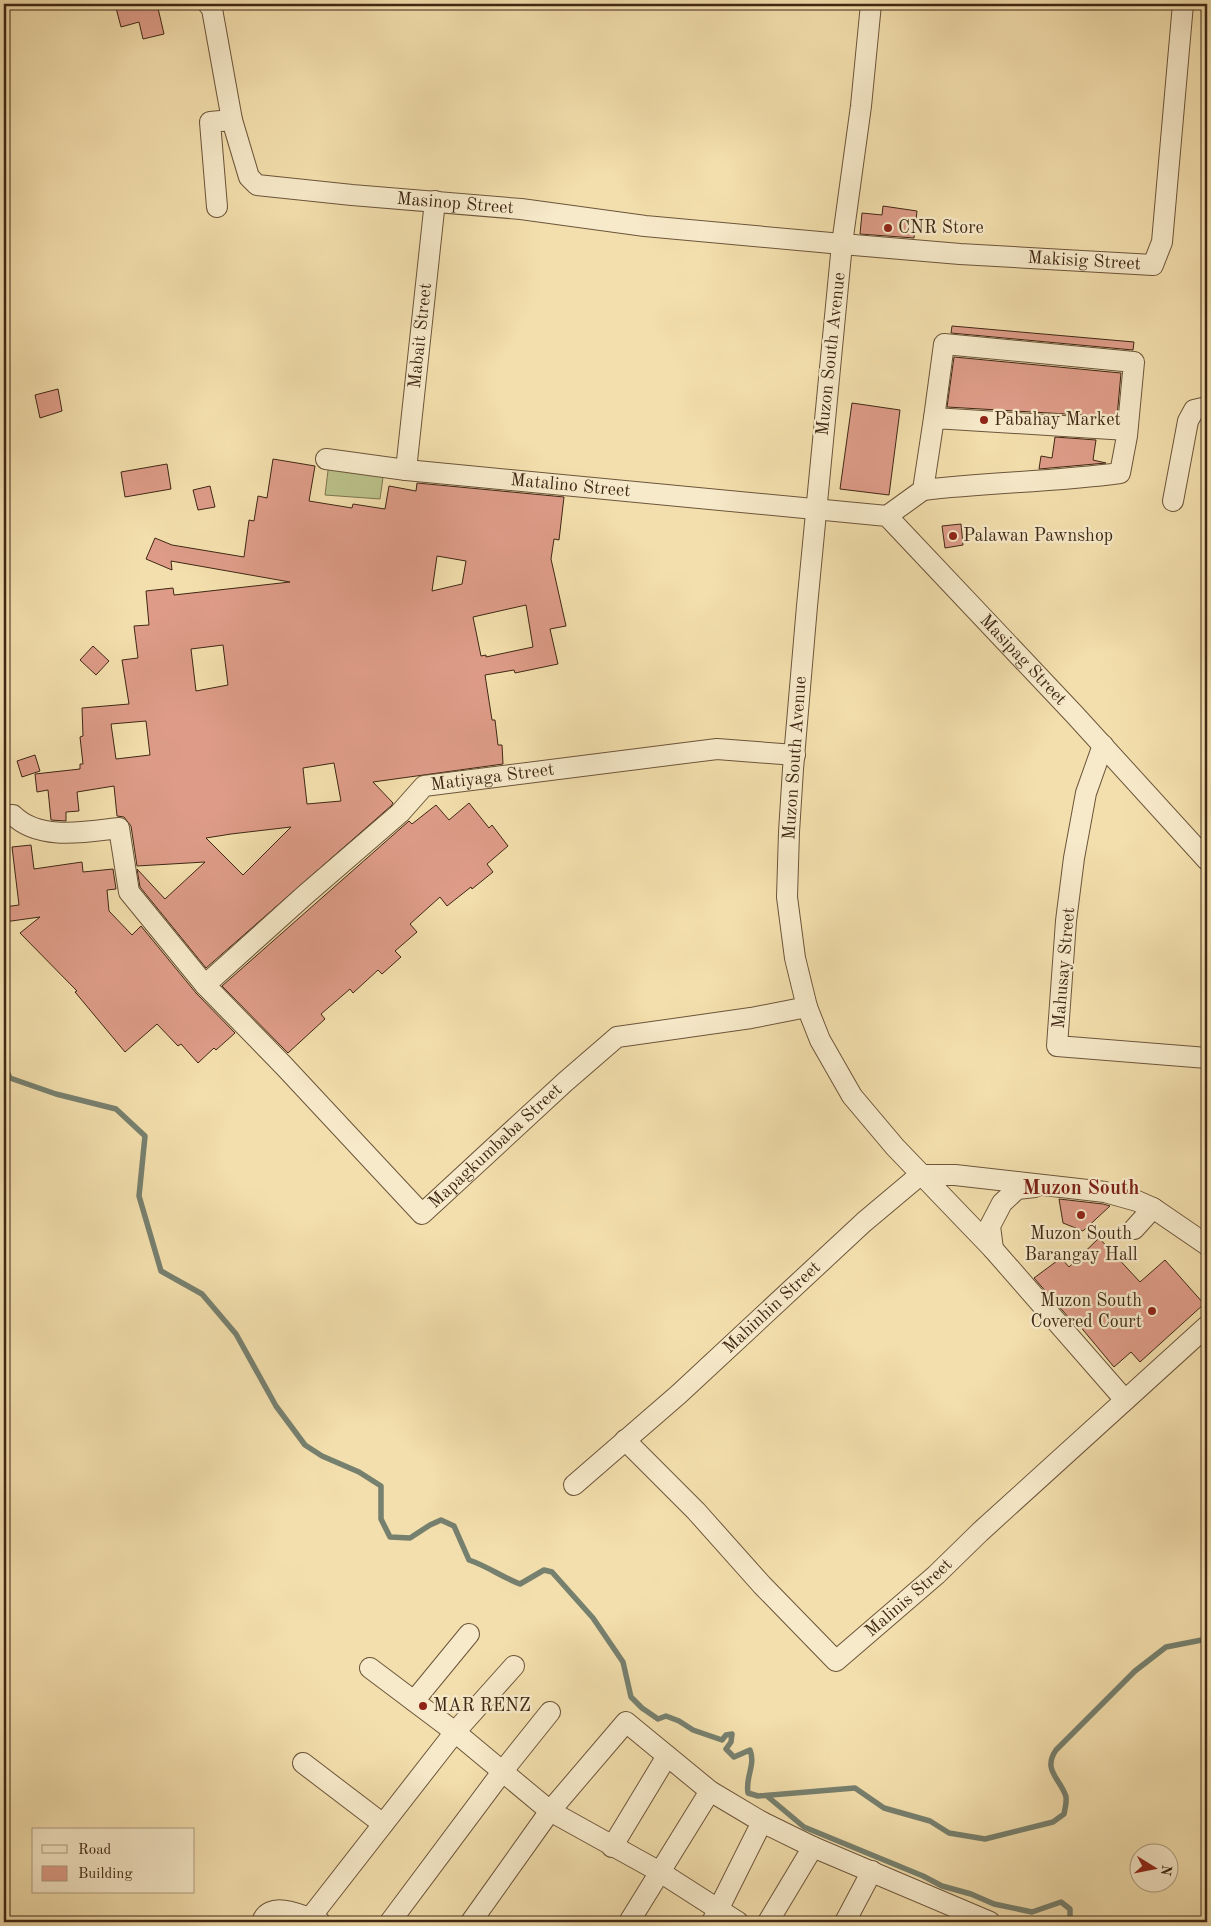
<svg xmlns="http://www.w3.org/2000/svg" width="1211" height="1926" viewBox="0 0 1211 1926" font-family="'Old Standard TT',serif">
<rect width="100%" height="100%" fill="#f3dfad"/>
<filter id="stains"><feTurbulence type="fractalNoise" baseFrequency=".004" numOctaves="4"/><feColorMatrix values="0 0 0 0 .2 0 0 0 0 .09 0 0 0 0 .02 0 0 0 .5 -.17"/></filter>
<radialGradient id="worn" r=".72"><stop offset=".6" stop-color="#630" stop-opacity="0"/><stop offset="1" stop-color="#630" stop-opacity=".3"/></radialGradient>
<polygon fill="#bbc28a" stroke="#7d744f" points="330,454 385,463 380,499 325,495"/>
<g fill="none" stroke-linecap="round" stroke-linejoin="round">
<g stroke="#76806f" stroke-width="5.5">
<path d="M4,1066l6,12 46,16 60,15 29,27 -6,60 22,75 41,23 34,40 40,72 29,39 17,11 37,16 22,14v33l9,18 20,1 20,-13 11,-5 13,6 15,34c18,6 33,17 51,24l24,-14 8,2 41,46 30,44 8,35 11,11 16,11 8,-3 13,5 14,9 29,10 4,-5 6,-1 -1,8 -5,7 8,8 16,-7c6,15 -5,27 -2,43l10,3 97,-8 29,20 46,13 19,12 36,6 68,-17 11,-8c1,-6 4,-15 1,-20 -7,-17 -22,-25 -9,-44l79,-79 31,-24 41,-8"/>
<polyline points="767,1796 804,1827 923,1876 942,1886 971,1894 994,1904 1032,1912 1061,1902 1070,1909 1070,1922"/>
</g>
</g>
<g fill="#de9c88" stroke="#3f2714" fill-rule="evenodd">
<polygon points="115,4 157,4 164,34 143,39 139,22 121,27"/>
<polygon points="883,206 917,211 914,238 860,234 862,213 882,215"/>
<polygon points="952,326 1134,342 1133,350 951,333"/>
<polygon points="954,357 1121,373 1117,417 947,407"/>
<polygon points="58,389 62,411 40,418 35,395"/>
<polygon points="852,403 900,410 889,495 840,489"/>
<polygon points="1055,437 1096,440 1093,460 1106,463 1039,469 1041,456 1052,458"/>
<path d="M273,459l42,7 -6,35 43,7 1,-4 32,5 4,-23 27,5 1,-8 147,14 -5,43 -5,-1 -3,20 15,67 -16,3 8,35 -43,9 -1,-3 -29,5 7,45h3l3,25h4l1,19 -130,18 20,21 -1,2 -186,163 -66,-81 -3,-18 28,30 40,-37 -68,4 -6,-40 -7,-9 -7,-1 -3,-30 -37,6 2,19 -13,1v9l-15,-1 -3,-30 -11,2 -2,-18 45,-5v-5h3l-3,-27 3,-1 -1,-28 47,-4 -7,-44 16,-2 -4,-32 15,-1 -3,-34 27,-3 1,7 116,-13 -119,-21 1,9 -26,-11 9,-21 17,7 72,12 5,-37 5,1 4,-25 9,2zM437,556l29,5 -4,23 -30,7zM526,605l7,42 -47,10v-2l-5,1 -8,-39zM223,645l5,40 -32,6 -5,-42zM146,721l4,34 -34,4 -5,-35zM334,763l7,38 -34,3 -4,-36zM291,827l-48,48 -37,-37 25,-4z"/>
<polygon points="167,464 171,489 125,497 121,472"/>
<polygon points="210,486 215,507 198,510 193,490"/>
<polygon points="961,524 963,545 945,548 942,526"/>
<polygon points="93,646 109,661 96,675 80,660"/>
<polygon points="35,755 40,771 22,777 17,761"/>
<polygon points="469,803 489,828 492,825 508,846 487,864 493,872 472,889 471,887 447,906 440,897 410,924 417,932 395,951 401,957 382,974 378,970 353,993 350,989 321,1014 325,1019 288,1053 222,986 409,821 412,824 436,805 449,820"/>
<polygon points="31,845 34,869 82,862 83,872 113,869 116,889 107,890 109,911 132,935 141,926 196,993 235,1033 216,1050 214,1048 198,1063 181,1044 178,1046 157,1024 125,1052 75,992 77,991 20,933 40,917 4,922 4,907 19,905 12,847"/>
<polygon points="1059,1199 1103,1204 1110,1206 1083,1231 1063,1223"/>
<polygon points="1099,1238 1140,1282 1165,1260 1204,1304 1140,1362 1131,1352 1114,1367 1079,1325 1077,1327 1034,1278 1061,1258 1069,1267"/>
</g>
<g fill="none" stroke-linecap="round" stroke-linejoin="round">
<g stroke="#6c553a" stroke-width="22">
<g id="minor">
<path id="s1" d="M208,4l4,5 20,111 17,57 8,8 95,10 169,14 124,17 197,18 118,10 193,11 9,-23 21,-238"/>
<polyline points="871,4 861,106 842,244 807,606 793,769 789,832 787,897 795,958 807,1007 820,1040 852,1096 895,1147 993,1249 1125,1400"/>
<polyline points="217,207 210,122 232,120"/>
<path id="s2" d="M326,459l80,11 481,46 188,199 132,145"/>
<path id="s3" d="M406,470l29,-269"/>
<path d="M923,490c66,-8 131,-8 197,-17l7,-37 7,-74 -190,-18 -10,74"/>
<polyline points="1173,501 1188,421 1194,410 1207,407"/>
<polyline points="887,516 923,490 934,418 1127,430"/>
<polyline points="1103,745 1086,793 1074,858 1066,921 1057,1046 1207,1058"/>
<path id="s4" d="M4,816l9,-1c26,26 72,17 106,13l10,64 76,93 79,81 138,148 143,-132 52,-45 134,-19 56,-11"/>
<path id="s5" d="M205,985l100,-90 95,-82 24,-27 293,-37 78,6"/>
<polyline points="920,1175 955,1175 1105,1192 1137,1201 1153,1208 1207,1245"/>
<polyline points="1134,1229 1153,1208"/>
<polyline points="993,1249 990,1226 1002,1203 1017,1189 1035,1187"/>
<path id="s6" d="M625,1440l71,71 66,74 74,76 100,-86 44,-43 227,-206"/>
<path id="s7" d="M574,1485l105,-91 185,-172 56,-47"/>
<polyline points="370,1668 455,1732 550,1811 660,1872 738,1922"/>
<polyline points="414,1701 469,1634"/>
<polyline points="303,1763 383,1824"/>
<polyline points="612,1847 667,1756"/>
<polyline points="310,1918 455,1732 514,1666"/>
<path d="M262,1922c7,-23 42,-6 58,0"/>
<polyline points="390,1922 502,1772 550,1712"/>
<polyline points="471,1922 550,1811 626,1722 710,1791 762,1822 813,1847 990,1922"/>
<polyline points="629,1922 710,1791"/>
<polyline points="712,1922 762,1822"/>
<polyline points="768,1922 813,1847"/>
<polyline points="845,1922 872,1871"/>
</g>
</g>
<use href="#minor" stroke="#f7eaca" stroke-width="20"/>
</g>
<g fill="#8f2418" stroke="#f7eaca" stroke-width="2">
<circle cx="888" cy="228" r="5"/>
<circle cx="984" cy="420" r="5"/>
<circle cx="953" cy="536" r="5"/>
<circle cx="1081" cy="1215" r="5"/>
<circle cx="1152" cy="1311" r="5"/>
<circle cx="423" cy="1706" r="5"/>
</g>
<g text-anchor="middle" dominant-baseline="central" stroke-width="4.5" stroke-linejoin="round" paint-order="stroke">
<g font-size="18" fill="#3f2714" stroke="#f7eaca">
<text stroke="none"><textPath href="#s1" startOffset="389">Masinop Street</textPath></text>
<text stroke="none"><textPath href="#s1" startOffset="1021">Makisig Street</textPath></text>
<text stroke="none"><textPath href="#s3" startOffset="135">Mabait Street</textPath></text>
<text transform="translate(831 354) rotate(-84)">Muzon South Avenue</text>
<text stroke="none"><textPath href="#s2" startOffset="246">Matalino Street</textPath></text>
<text stroke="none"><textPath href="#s2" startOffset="762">Masipag Street</textPath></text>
<text transform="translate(795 758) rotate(-86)">Muzon South Avenue</text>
<text stroke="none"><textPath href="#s5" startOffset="365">Matiyaga Street</textPath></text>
<text transform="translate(1064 968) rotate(-85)">Mahusay Street</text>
<text stroke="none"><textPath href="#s4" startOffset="720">Mapagkumbaba Street</textPath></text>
<text stroke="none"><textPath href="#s7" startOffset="266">Mahinhin Street</textPath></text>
<text stroke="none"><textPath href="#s6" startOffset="402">Malinis Street</textPath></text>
</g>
<g font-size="18" fill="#3f2714" stroke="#f7eaca" text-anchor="start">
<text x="898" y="228">CNR Store</text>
<text x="994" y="420">Pabahay Market</text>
<text x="963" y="536">Palawan Pawnshop</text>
<text x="1081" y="1234" text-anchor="middle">Muzon South<tspan x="1081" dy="21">Barangay Hall</tspan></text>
<text x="1142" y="1301" text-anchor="end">Muzon South<tspan x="1142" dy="21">Covered Court</tspan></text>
<text x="433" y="1706">MAR RENZ</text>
</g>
<g font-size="20" font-weight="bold" fill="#7a1f14" stroke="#f7eaca">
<text x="1081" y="1189">Muzon South</text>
</g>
</g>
<rect width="1211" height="1926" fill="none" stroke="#f3dfad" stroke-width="20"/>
<rect x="5" y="5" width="1201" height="1916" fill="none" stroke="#3f2714" stroke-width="2.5"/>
<rect x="10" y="10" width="1191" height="1906" fill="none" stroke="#3f2714"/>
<rect x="32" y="1828" width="162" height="65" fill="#f7eaca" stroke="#ad9c81"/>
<rect x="42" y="1845" width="25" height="8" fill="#f7eaca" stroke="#ad9c81"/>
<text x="78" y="1854" font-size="15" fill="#3f2714">Road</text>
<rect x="42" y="1866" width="25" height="15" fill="#de9c88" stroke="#ad9c81"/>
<text x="78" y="1878" font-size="15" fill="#3f2714">Building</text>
<g transform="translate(1154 1868) rotate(100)"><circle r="24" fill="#f7eaca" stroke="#ad9c81"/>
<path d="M0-4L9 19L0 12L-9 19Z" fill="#8f2418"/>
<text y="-8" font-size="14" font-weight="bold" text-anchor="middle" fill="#3f2714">N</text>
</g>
<rect width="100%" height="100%" filter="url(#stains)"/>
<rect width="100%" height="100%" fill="url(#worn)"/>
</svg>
